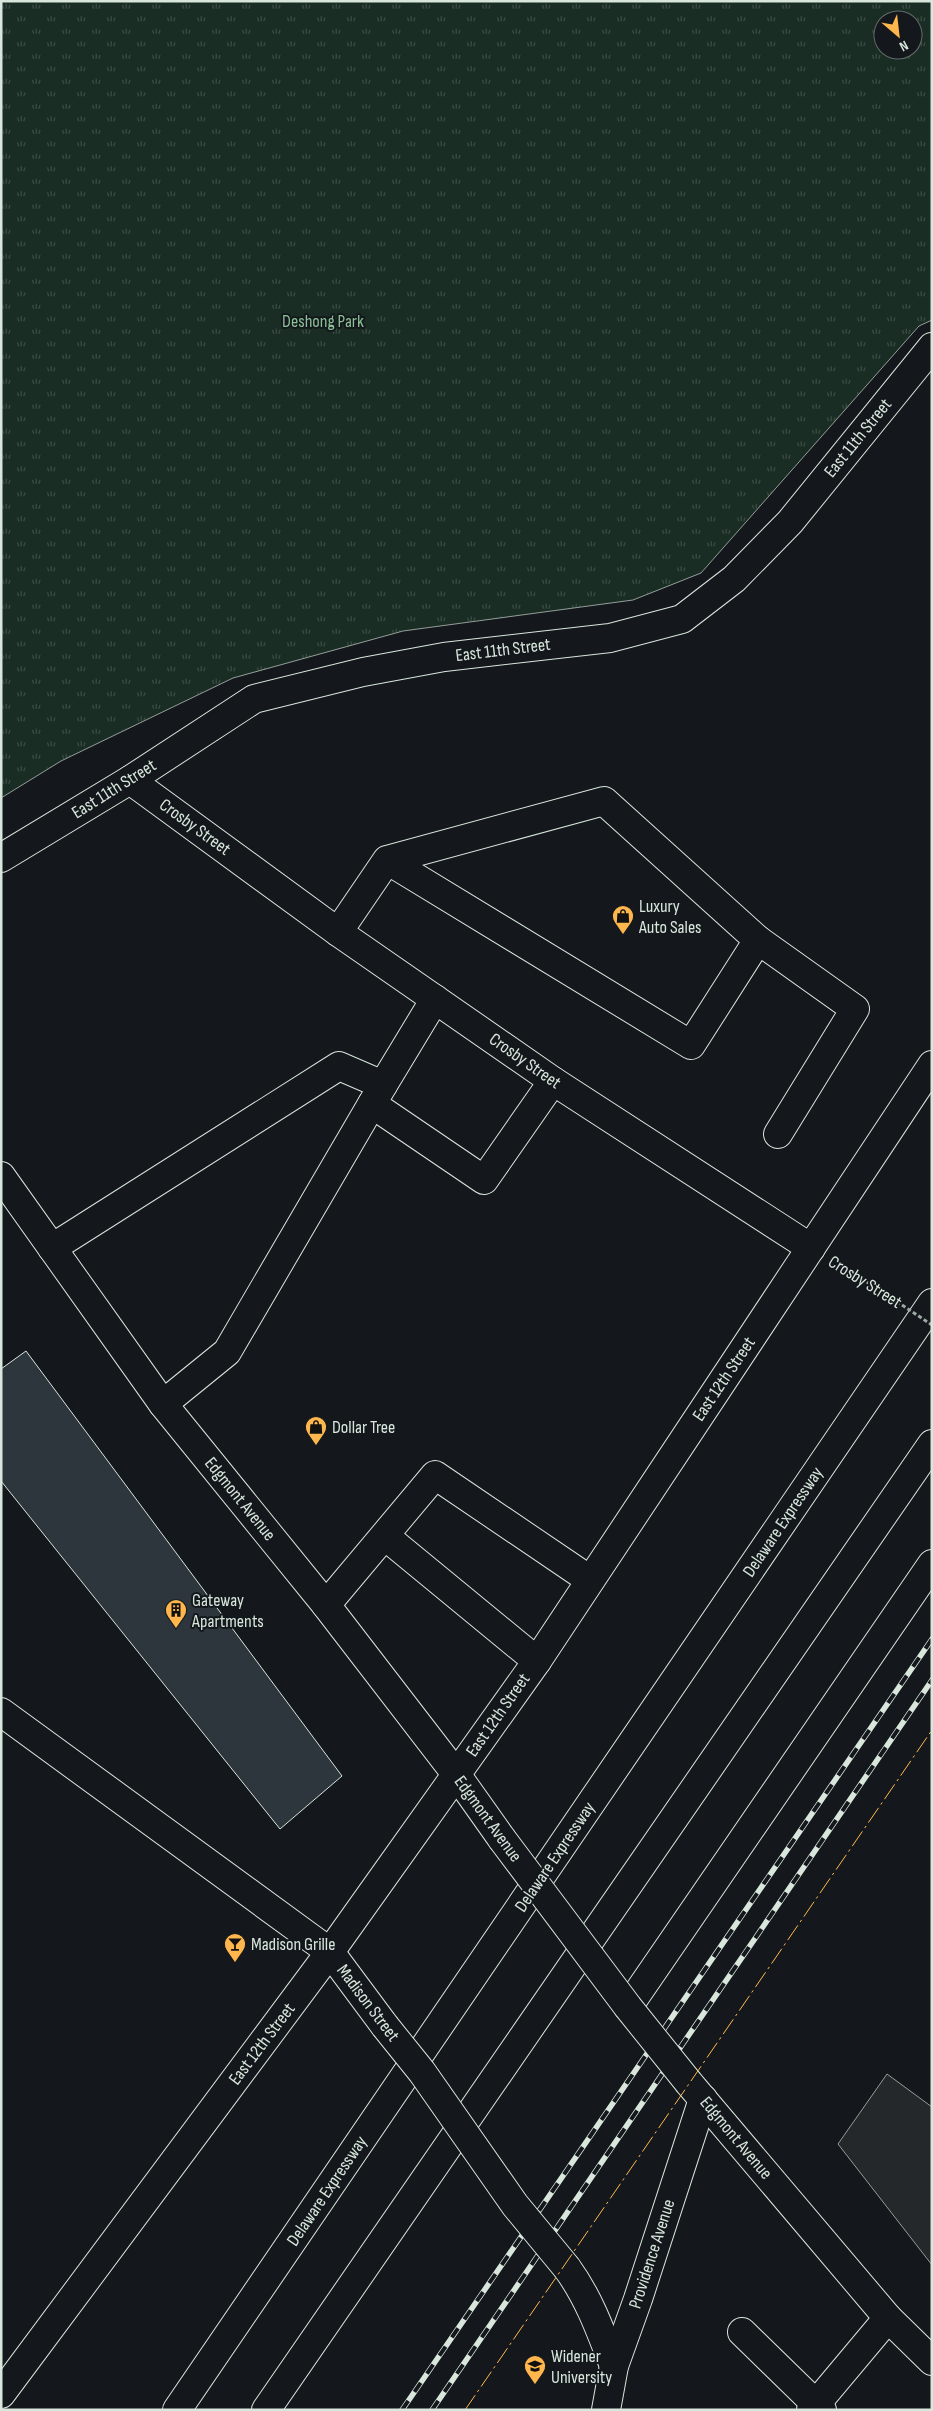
<svg xmlns="http://www.w3.org/2000/svg" width="933" height="2411" viewBox="0 0 933 2411" font-family="'Sofia Sans Condensed',sans-serif">
<defs>
<pattern id="grass-tufts" width="24" height="20" patternUnits="userSpaceOnUse" patternTransform="scale(1.25)"><rect width="24" height="20" fill="#1a2d24"/><path d="M3 7l-1-3M5 7V3M7 7l1-3M15 17l-1-3M17 17v-4M19 17l1-3" fill="none" stroke="#3b4b43"/></pattern>
</defs>
<rect width="100%" height="100%" fill="#14181c"/>
<path fill="url(#grass-tufts)" stroke="#939e99" fill-rule="evenodd" d="M1,1h931v319l-13,6 -218,247 -68,27 -230,31 -170,47 -172,83 -60,37zM883,20h30v30h-30z"/>
<polygon fill="#24282b" stroke="#939e99" points="887,2074 932,2107 932,2265 838,2144"/>
<polygon fill="#2c363c" stroke="#d8e6dc" points="26,1351 342,1776 280,1829 1,1481 1,1369"/>
<g fill="none" stroke-linecap="round" stroke-linejoin="round">
<g stroke="#d8e6dc" stroke-width="30">
<g id="minor">
<polyline points="130,780 338,932 553,1081 811,1248"/>
<polyline points="1,858 130,780 254,699 363,672 444,657 610,638 682,619 734,579 790,522 932,347"/>
<polyline points="338,932 387,860 691,1045 758,940 604,801 387,860"/>
<polyline points="758,940 855,1009 778,1134"/>
<polyline points="383,1085 435,999"/>
<polyline points="372,1104 484,1180 553,1081"/>
<polyline points="52,1248 339,1066 383,1085 227,1352 163,1404"/>
<polyline points="385,1536 537,1661"/>
<polyline points="326,1605 435,1475 590,1580"/>
<polyline points="1,1712 330,1952 385,2026"/>
<path d="M567,2268c22,30 34,64 47,98"/>
<polyline points="742,2332 822,2410"/>
<polyline points="1,2394 330,1952 537,1661 932,1065"/>
<polyline points="811,2410 888,2318"/>
</g>
</g>
<g stroke="#d8e6dc" stroke-width="30">
<g id="major">
<polyline points="1,1176 163,1404 326,1605 456,1774 502,1839"/>
<polyline points="689,2083 888,2318 932,2361"/>
<polyline points="606,2410 614,2366 638,2299 703,2099"/>
</g>
</g>
<g stroke="#d8e6dc" stroke-width="30">
<g id="highway">
<polyline points="628,2007 932,1564"/>
<polyline points="177,2410 932,1303"/>
<polyline points="266,2410 932,1444"/>
</g>
</g>
<polyline stroke="#9da8a2" stroke-width="3" stroke-dasharray="4 2.5" stroke-linecap="butt" points="839,1265 875,1287"/>
<use href="#minor" stroke="#14181c" stroke-width="28"/>
<use href="#major" stroke="#14181c" stroke-width="28"/>
<use href="#highway" stroke="#14181c" stroke-width="28"/>
<g stroke="#d8e6dc" stroke-width="5.5">
<g id="rail">
<polyline points="402,2410 932,1639"/>
<polyline points="432,2410 932,1680"/>
</g>
</g>
<use href="#rail" stroke="#14181c" stroke-width="4" stroke-dasharray="11" stroke-linecap="butt"/>
<g stroke="#d8e6dc" stroke-width="30" stroke-linecap="butt">
<polyline id="minor-bridge" points="385,2026 422,2072 515,2205 567,2268"/>
</g>
<g stroke="#d8e6dc" stroke-width="30" stroke-linecap="butt">
<polyline id="major-bridge" points="502,1839 628,2007 689,2083"/>
</g>
<polyline stroke="#9da8a2" stroke-width="3" stroke-dasharray="4 2.5" stroke-linecap="butt" points="875,1287 932,1325"/>
<use href="#minor-bridge" stroke="#14181c" stroke-width="28"/>
<use href="#major-bridge" stroke="#14181c" stroke-width="28"/>
<polyline stroke="#ffb74d" stroke-width="1" stroke-dasharray="18 4 2.5 4" stroke-linecap="butt" points="465,2410 932,1730"/>
</g>
<defs>
<g id="shop-pin" transform="scale(1.125)"><path d="M0 17L-7.5 6A9.5 9.5 0 1 1 7.5 6Z" fill="#ffb74d" stroke="#14181c"/><path d="M-5-2.5h2.3a2.7 3.5 0 0 1 5.4 0H5L5.5 6h-11ZM-1.5-2.5h3a1.5 2.3 0 0 0-3 0Z" fill="#111"/></g>
<g id="building-pin" transform="scale(1.125)"><path d="M0 17L-7.5 6A9.5 9.5 0 1 1 7.5 6Z" fill="#ffb74d" stroke="#14181c"/><path d="M-4-6H4V6H1V3H-1V6H-4ZM-2.5-4.3h1.7v1.8h-1.7ZM.8-4.3h1.7v1.8H.8ZM-2.5-1h1.7V.8h-1.7ZM.8-1h1.7V.8H.8Z" fill="#111"/></g>
<g id="bar-pin" transform="scale(1.125)"><path d="M0 17L-7.5 6A9.5 9.5 0 1 1 7.5 6Z" fill="#ffb74d" stroke="#14181c"/><path d="M-6-5H6L.8 .8V4.5H3.5V6h-7V4.5H-.8V.8Z" fill="#111"/></g>
<g id="university-pin" transform="scale(1.125)"><path d="M0 17L-7.5 6A9.5 9.5 0 1 1 7.5 6Z" fill="#ffb74d" stroke="#14181c"/><path d="M0-5L7-2L0 1L-7-2ZM-4 1L0 2.5L4 1V4Q0 6-4 4Z" fill="#111"/></g>
</defs>
<g fill-rule="evenodd">
<use href="#shop-pin" x="623" y="916"/>
<use href="#shop-pin" x="316" y="1427"/>
<use href="#building-pin" x="176" y="1610"/>
<use href="#bar-pin" x="235" y="1944"/>
<use href="#university-pin" x="535" y="2366"/>
</g>
<g text-anchor="middle" dominant-baseline="central" stroke-width="4" stroke-linejoin="round" paint-order="stroke">
<g font-size="18" fill="#8ac095" stroke="#14181c">
<text x="323" y="321">Deshong Park</text>
</g>
<g font-size="18" fill="#d8e6dc" stroke="#14181c">
<text transform="translate(858 438) rotate(-51)">East 11th Street</text>
<text transform="translate(503 650) rotate(-7)">East 11th Street</text>
<text transform="translate(114 789) rotate(-32)">East 11th Street</text>
<text transform="translate(195 827) rotate(36)">Crosby Street</text>
<text transform="translate(525 1061) rotate(35)">Crosby Street</text>
<text transform="translate(865 1282) rotate(32)">Crosby Street</text>
<text transform="translate(724 1379) rotate(-56)">East 12th Street</text>
<text transform="translate(240 1499) rotate(51)">Edgmont Avenue</text>
<text transform="translate(783 1522) rotate(-56)">Delaware Expressway</text>
<text transform="translate(498 1715) rotate(-55)">East 12th Street</text>
<text transform="translate(488 1819) rotate(54)">Edgmont Avenue</text>
<text transform="translate(555 1857) rotate(-56)">Delaware Expressway</text>
<text transform="translate(368 2003) rotate(53)">Madison Street</text>
<text transform="translate(262 2044) rotate(-53)">East 12th Street</text>
<text transform="translate(736 2138) rotate(50)">Edgmont Avenue</text>
<text transform="translate(327 2191) rotate(-56)">Delaware Expressway</text>
<text transform="translate(652 2254) rotate(-72)">Providence Avenue</text>
</g>
<g font-size="18" fill="#d8e6dc" stroke="#14181c" text-anchor="start">
<text x="639" y="906">Luxury<tspan x="639" dy="21">Auto Sales</tspan></text>
<text x="332" y="1427">Dollar Tree</text>
<text x="192" y="1600">Gateway<tspan x="192" dy="21">Apartments</tspan></text>
<text x="251" y="1944">Madison Grille</text>
<text x="551" y="2356">Widener<tspan x="551" dy="21">University</tspan></text>
</g>
</g>
<rect width="933" height="2411" fill="none" stroke="#d8e6dc" stroke-width="5"/>
<g transform="translate(898 35) rotate(152)"><circle r="24" fill="#14181c" stroke="#626a69"/>
<path d="M0-4L9 19L0 12L-9 19Z" fill="#ffb74d"/>
<text y="-8" font-size="14" font-weight="bold" text-anchor="middle" fill="#d8e6dc">N</text>
</g>
</svg>
